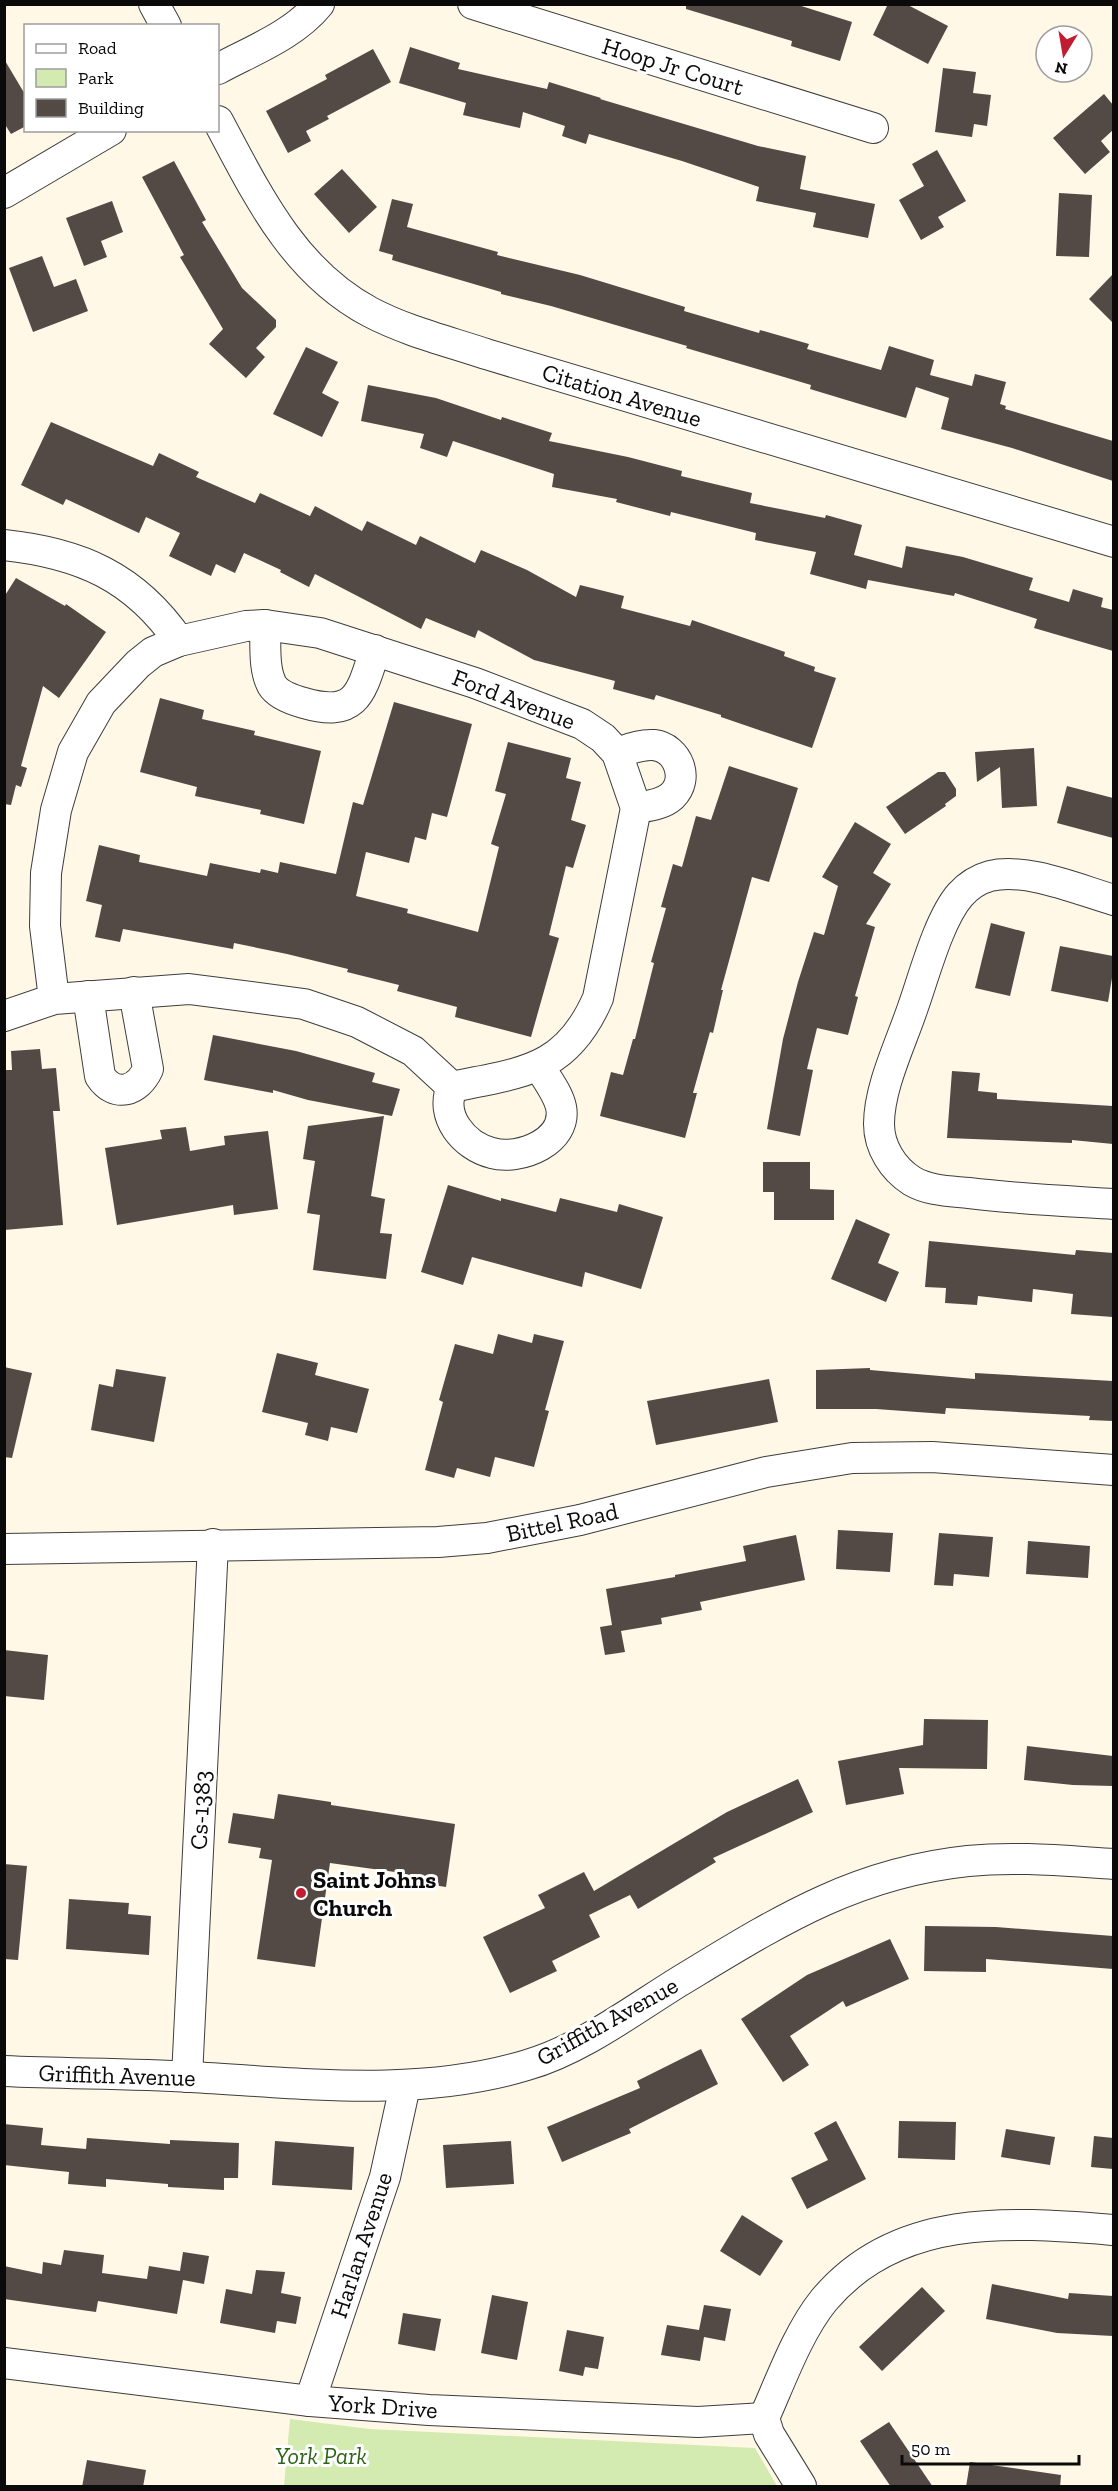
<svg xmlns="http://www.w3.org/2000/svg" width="1118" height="2491" viewBox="0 0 1118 2491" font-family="'Zilla Slab',serif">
<rect width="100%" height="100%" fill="#fff8e7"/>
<polygon fill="#d3eab0" points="290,2419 370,2429 755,2448 777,2486 284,2486"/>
<g fill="#534a46">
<polygon points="686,4 795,4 852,22 840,61 791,46 792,41 686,9"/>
<polygon points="888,4 906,4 948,26 928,64 873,35"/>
<polygon points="410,47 460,63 458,69 547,89 549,82 601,98 600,99 758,146 806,156 800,189 875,204 868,238 813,227 816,213 756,201 759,187 682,161 589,134 586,144 562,136 565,126 523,112 520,128 463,115 466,103 399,83"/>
<polygon points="373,49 391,82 327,116 329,119 306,131 311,141 288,153 266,111 327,79 325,75"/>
<polygon points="4,59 26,96 26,126 11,134 4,123"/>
<polygon points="943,68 976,72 973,93 991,95 987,126 974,124 972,137 935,132"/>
<polygon points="1104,94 1113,105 1113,130 1101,141 1110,152 1085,174 1053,138"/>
<polygon points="937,150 966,201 938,217 944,227 921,240 899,200 924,186 912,164"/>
<polygon points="174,161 206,220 202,222 242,288 276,320 276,327 256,348 265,357 246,378 209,344 223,329 180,257 184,255 142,177"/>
<polygon points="342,169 377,207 349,233 314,194"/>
<polygon points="1059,193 1092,195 1089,257 1056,256"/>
<polygon points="392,199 413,204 407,227 498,252 497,255 580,275 685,307 684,311 759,333 760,330 809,344 807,349 881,370 889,346 934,360 930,375 972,386 975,374 1006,382 1000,404 1006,406 1005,409 1113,441 1113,481 1012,448 941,429 949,398 916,387 906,418 810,389 811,385 686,348 687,346 551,306 501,294 501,292 392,260 393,255 379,251"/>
<polygon points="112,201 123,232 101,241 107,257 84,266 66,218"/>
<polygon points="42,256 54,287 76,279 88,311 33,332 9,268"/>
<polygon points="1113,274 1113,323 1089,299"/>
<polygon points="306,347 338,362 322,393 339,402 322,437 273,414"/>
<polygon points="368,385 436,398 501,420 502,417 552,433 549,441 628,457 682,471 681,476 752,493 750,503 825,518 826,515 862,525 854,555 902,568 906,546 963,557 1033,578 1029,590 1069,602 1073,589 1103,598 1101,607 1113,610 1113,651 1034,628 1037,619 955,593 954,596 868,580 866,589 810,574 816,552 755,540 756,533 671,512 670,516 616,502 617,499 552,487 554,474 453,441 447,457 420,448 424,434 361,421"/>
<polygon points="51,422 153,466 159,453 199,472 196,477 255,503 260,493 310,516 315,506 362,531 367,521 416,545 420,536 475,563 481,550 527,570 576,597 580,585 624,596 621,608 690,626 692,620 785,652 784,656 815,667 814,671 836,678 812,748 721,717 721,715 656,695 654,700 613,689 615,681 534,660 478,630 475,638 426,618 421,629 315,574 309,587 280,572 281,570 244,553 235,573 216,564 211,576 169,556 180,533 146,517 139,533 66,499 63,505 21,485"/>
<polygon points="16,578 65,606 66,604 106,632 59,698 43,686 21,766 27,768 21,787 16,785 11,805 4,804 4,597"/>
<polygon points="160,698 204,710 202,719 255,731 254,735 321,751 304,824 260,814 261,810 195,796 197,787 140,772"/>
<polygon points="394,702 472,724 447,817 432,813 426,840 415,837 409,863 366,852 356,896 408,909 407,913 478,932 499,847 491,844 506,794 495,791 508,742 571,758 566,778 581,782 571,820 586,825 573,868 566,866 549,935 559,938 531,1037 455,1017 457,1007 397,991 399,985 347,972 348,969 287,954 234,943 233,949 123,929 120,942 95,937 102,905 86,901 99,845 140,855 139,862 207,876 210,863 260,873 261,869 278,873 280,862 336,874 353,802 363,805"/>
<polygon points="1034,748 1037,806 1002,808 1000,767 977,782 975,752"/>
<polygon points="729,766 798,788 769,882 752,877 721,990 723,990 713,1033 710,1032 693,1093 697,1093 685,1138 600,1116 611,1072 623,1075 633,1039 635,1039 654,963 651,962 666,908 661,907 673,864 682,867 696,816 711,820"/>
<polygon points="938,772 945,772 956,789 956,796 945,804 946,806 905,834 886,807"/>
<polygon points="1067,786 1113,798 1113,838 1057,823"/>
<polygon points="855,822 891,844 873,873 891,884 866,924 875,927 855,996 858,997 848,1035 817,1028 807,1069 813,1070 800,1136 767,1129 783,1039 798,982 814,932 824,935 838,886 822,877"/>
<polygon points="991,923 1025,932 1010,996 975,988"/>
<polygon points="1060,946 1113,956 1113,972 1108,1002 1051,991"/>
<polygon points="213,1035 296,1051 375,1073 372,1082 400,1089 392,1116 308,1100 273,1090 273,1093 204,1080"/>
<polygon points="40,1049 42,1069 56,1068 60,1111 53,1111 63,1225 4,1230 4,1070 12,1070 11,1051"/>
<polygon points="952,1071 980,1073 978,1091 997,1093 997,1099 1113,1106 1113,1144 1072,1140 1072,1143 947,1138"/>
<polygon points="384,1116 371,1196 385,1199 380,1233 392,1234 386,1279 313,1270 320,1215 307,1213 315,1161 303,1159 308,1126"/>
<polygon points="186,1127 190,1151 225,1145 224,1136 268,1131 278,1209 234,1215 233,1205 117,1225 105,1148 162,1139 160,1130"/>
<polygon points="763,1162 810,1162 810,1189 834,1190 834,1220 774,1220 774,1192 763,1192"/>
<polygon points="448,1185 501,1201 501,1198 556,1212 560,1198 617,1212 619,1204 663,1217 641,1289 585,1272 582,1287 472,1257 463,1285 421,1272"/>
<polygon points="856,1219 890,1234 878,1263 899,1272 886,1302 831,1279"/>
<polygon points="929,1241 1075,1255 1076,1250 1113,1253 1113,1317 1071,1314 1073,1294 1033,1289 1032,1302 978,1296 977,1305 945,1303 946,1288 925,1287"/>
<polygon points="498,1334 532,1343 534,1334 564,1341 545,1410 549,1411 534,1467 495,1457 490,1477 457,1468 454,1478 425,1470 443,1402 439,1400 455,1344 493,1354"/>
<polygon points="277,1353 318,1363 315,1375 369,1389 357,1433 331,1427 328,1441 305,1435 308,1423 262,1412"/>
<polygon points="4,1367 32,1373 12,1458 4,1457"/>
<polygon points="870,1368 870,1370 975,1379 975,1373 1113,1381 1113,1421 1089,1420 1090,1416 946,1408 945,1414 876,1409 816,1409 816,1370"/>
<polygon points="116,1369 166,1377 154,1442 91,1430 99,1384 113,1387"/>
<polygon points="769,1379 778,1422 656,1445 647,1401"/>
<polygon points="838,1530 893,1533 890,1572 836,1569"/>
<polygon points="939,1533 993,1537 989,1577 954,1574 953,1586 934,1585"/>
<polygon points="796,1535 805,1580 700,1602 702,1610 661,1618 662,1624 621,1631 625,1652 605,1655 600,1627 612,1625 606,1589 675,1577 675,1575 746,1561 743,1546"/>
<polygon points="1028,1541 1090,1546 1088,1578 1026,1574"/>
<polygon points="4,1650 48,1655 44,1700 4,1696"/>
<polygon points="924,1719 988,1720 987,1769 899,1768 904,1794 846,1805 838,1761 923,1745"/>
<polygon points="1027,1746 1113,1756 1113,1786 1073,1785 1024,1780"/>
<polygon points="798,1779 813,1812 713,1858 716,1862 638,1909 630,1895 589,1915 600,1937 552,1961 557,1971 510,1993 483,1937 545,1908 538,1895 584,1872 594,1891 727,1812"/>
<polygon points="278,1794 331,1802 331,1805 455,1824 446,1887 394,1879 395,1872 330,1863 315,1967 257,1959 272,1860 259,1858 261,1848 228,1843 233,1813 274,1819"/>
<polygon points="4,1864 27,1866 18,1960 4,1959"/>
<polygon points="69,1899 129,1903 128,1914 151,1916 149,1955 66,1949"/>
<polygon points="925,1926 996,1927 1113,1936 1113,1969 986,1959 986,1972 924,1971"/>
<polygon points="890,1939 909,1979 846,2007 843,2001 790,2036 809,2065 783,2082 741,2019 807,1975"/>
<polygon points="701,2049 718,2084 629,2129 631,2133 562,2162 547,2127 640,2088 637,2081"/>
<polygon points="836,2121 866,2179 807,2209 791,2178 828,2160 814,2133"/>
<polygon points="899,2121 956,2122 955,2160 898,2158"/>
<polygon points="4,2124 43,2128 41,2145 86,2149 87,2138 170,2144 170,2140 239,2143 238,2178 224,2178 224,2190 168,2187 168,2184 106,2179 106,2187 68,2184 69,2172 4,2165"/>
<polygon points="1006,2129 1055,2137 1050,2165 1001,2157"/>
<polygon points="1094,2136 1113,2138 1113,2169 1091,2167"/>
<polygon points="275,2141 354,2147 352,2190 272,2185"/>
<polygon points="511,2141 514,2184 446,2188 443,2145"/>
<polygon points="742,2215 783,2241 760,2276 720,2251"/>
<polygon points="64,2250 104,2255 102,2273 147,2279 149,2266 180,2271 183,2252 209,2256 204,2284 183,2280 177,2314 98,2301 96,2312 4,2299 4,2266 42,2274 43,2262 61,2265"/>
<polygon points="256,2270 285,2272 281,2293 301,2297 296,2324 277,2321 275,2333 220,2323 226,2289 252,2294"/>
<polygon points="992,2284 1068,2299 1069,2293 1113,2296 1113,2336 1057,2333 986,2319"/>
<polygon points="922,2287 945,2311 882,2371 859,2347"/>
<polygon points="492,2295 528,2302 517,2360 481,2353"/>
<polygon points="704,2305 731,2309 725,2341 704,2337 700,2361 661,2355 667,2325 699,2330"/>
<polygon points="403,2313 441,2319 435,2351 398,2344"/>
<polygon points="567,2330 604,2337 598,2369 585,2367 583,2376 559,2371"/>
<polygon points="889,2422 933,2487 891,2487 860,2441"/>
<polygon points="87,2460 146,2470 143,2487 82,2487"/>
<polygon points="970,2462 1061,2475 1060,2487 966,2487"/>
</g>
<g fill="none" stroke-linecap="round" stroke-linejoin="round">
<g stroke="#3d3d3d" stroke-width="32">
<g id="minor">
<polyline points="154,4 166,26"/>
<polyline points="473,4 873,128"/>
<path d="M218,69c33,-18 76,-34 101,-65"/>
<path d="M218,121c39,73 75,150 152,191 36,19 77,29 116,42l628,188"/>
<polyline points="4,193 111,130"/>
<path d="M4,545c76,8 131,32 175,96"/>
<path d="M265,625c1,18 -2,43 7,60 6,10 21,15 32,18 52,15 57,-9 71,-53"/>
<path d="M617,753c12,-4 25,-9 37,-8 24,3 36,34 18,51 -10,9 -24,10 -36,12"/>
<path d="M1114,900c-35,-10 -88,-33 -124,-24 -11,3 -22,10 -30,19 -21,24 -36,81 -47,112 -12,36 -34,80 -34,117 0,23 14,45 33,57 17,10 38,10 57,12 48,6 96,8 145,11"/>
<path d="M88,996l12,80c15,23 38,15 48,-7l-14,-77"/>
<path d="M4,1016l50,-17 135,-10 115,15 53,18 56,29 39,36c70,-15 114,-15 146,-89l38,-190 -19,-55 -14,-15 -21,-14 -107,-41 -155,-50 -55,-8 -19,1 -67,15 -26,11 -15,12 -37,39 -28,49 -17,58 -10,63 -1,53 9,73"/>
<path d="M452,1087c-13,29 12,59 40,66 28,8 76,-12 69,-46 -3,-14 -15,-29 -22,-41"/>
<polyline points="4,1549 438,1542 487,1538 580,1520 766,1472 852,1458 932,1457 1114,1470"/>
<path d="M4,2071c63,3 125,2 187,6 112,6 227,21 336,-12 53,-15 106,-55 153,-84 96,-58 173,-108 288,-120 48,-5 97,0 146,3"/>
<polyline points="187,2077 213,1544"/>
<polyline points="4,2363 310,2401 429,2410 698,2422 764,2418"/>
<polyline points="310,2401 385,2177 405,2086"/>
<path d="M764,2418c17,-38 34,-86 60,-118 74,-88 187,-78 290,-70"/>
<polyline points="764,2418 769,2434 801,2486"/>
</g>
</g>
<use href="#minor" stroke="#fff" stroke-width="30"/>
</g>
<circle fill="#c01d32" stroke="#fff" stroke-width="2" cx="301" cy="1893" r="6"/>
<g text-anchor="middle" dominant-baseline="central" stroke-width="6" stroke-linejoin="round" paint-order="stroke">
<g font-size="24" fill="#0a0a0a" stroke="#fff">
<text transform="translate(673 66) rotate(17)">Hoop Jr Court</text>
<text transform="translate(622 395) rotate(17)">Citation Avenue</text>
<text transform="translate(514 699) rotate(21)">Ford Avenue</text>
<text transform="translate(562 1522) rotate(-12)">Bittel Road</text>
<text transform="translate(200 1810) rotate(-87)">Cs-1383</text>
<text transform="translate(607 2021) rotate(-29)">Griffith Avenue</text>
<text transform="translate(117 2075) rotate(2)">Griffith Avenue</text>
<text transform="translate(361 2245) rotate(-72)">Harlan Avenue</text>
<text transform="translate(383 2406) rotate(4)">York Drive</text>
</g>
<g font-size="24" font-weight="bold" fill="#0a0a0a" stroke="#fff" text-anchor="start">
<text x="313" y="1879">Saint Johns<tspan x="313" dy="28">Church</tspan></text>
</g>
<g font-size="24" font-style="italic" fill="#2e6419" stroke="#fff">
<text x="321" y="2455">York Park</text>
</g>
</g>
<rect width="1118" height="2491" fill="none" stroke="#0a0a0a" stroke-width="12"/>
<rect x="24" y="24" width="195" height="108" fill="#ffffff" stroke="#9d9d9d" stroke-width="1.5"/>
<rect x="36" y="44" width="30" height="9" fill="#ffffff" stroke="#9d9d9d" stroke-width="1.5"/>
<text x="78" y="54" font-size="18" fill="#0a0a0a">Road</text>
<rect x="36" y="69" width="30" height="18" fill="#d3eab0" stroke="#9d9d9d" stroke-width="1.5"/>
<text x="78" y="84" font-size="18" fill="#0a0a0a">Park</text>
<rect x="36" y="99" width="30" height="18" fill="#534a46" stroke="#9d9d9d" stroke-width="1.5"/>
<text x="78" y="114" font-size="18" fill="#0a0a0a">Building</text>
<g transform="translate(1064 54) rotate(191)"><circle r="28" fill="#ffffff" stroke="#9d9d9d" stroke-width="1.5"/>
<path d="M0-4.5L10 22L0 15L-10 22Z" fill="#c01d32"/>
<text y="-9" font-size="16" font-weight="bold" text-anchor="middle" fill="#0a0a0a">N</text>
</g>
<path d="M902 2455v9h177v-9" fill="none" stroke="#0a0a0a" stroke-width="3"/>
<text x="911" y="2455" font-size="18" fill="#0a0a0a" stroke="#ffffff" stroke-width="4.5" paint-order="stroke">50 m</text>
</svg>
